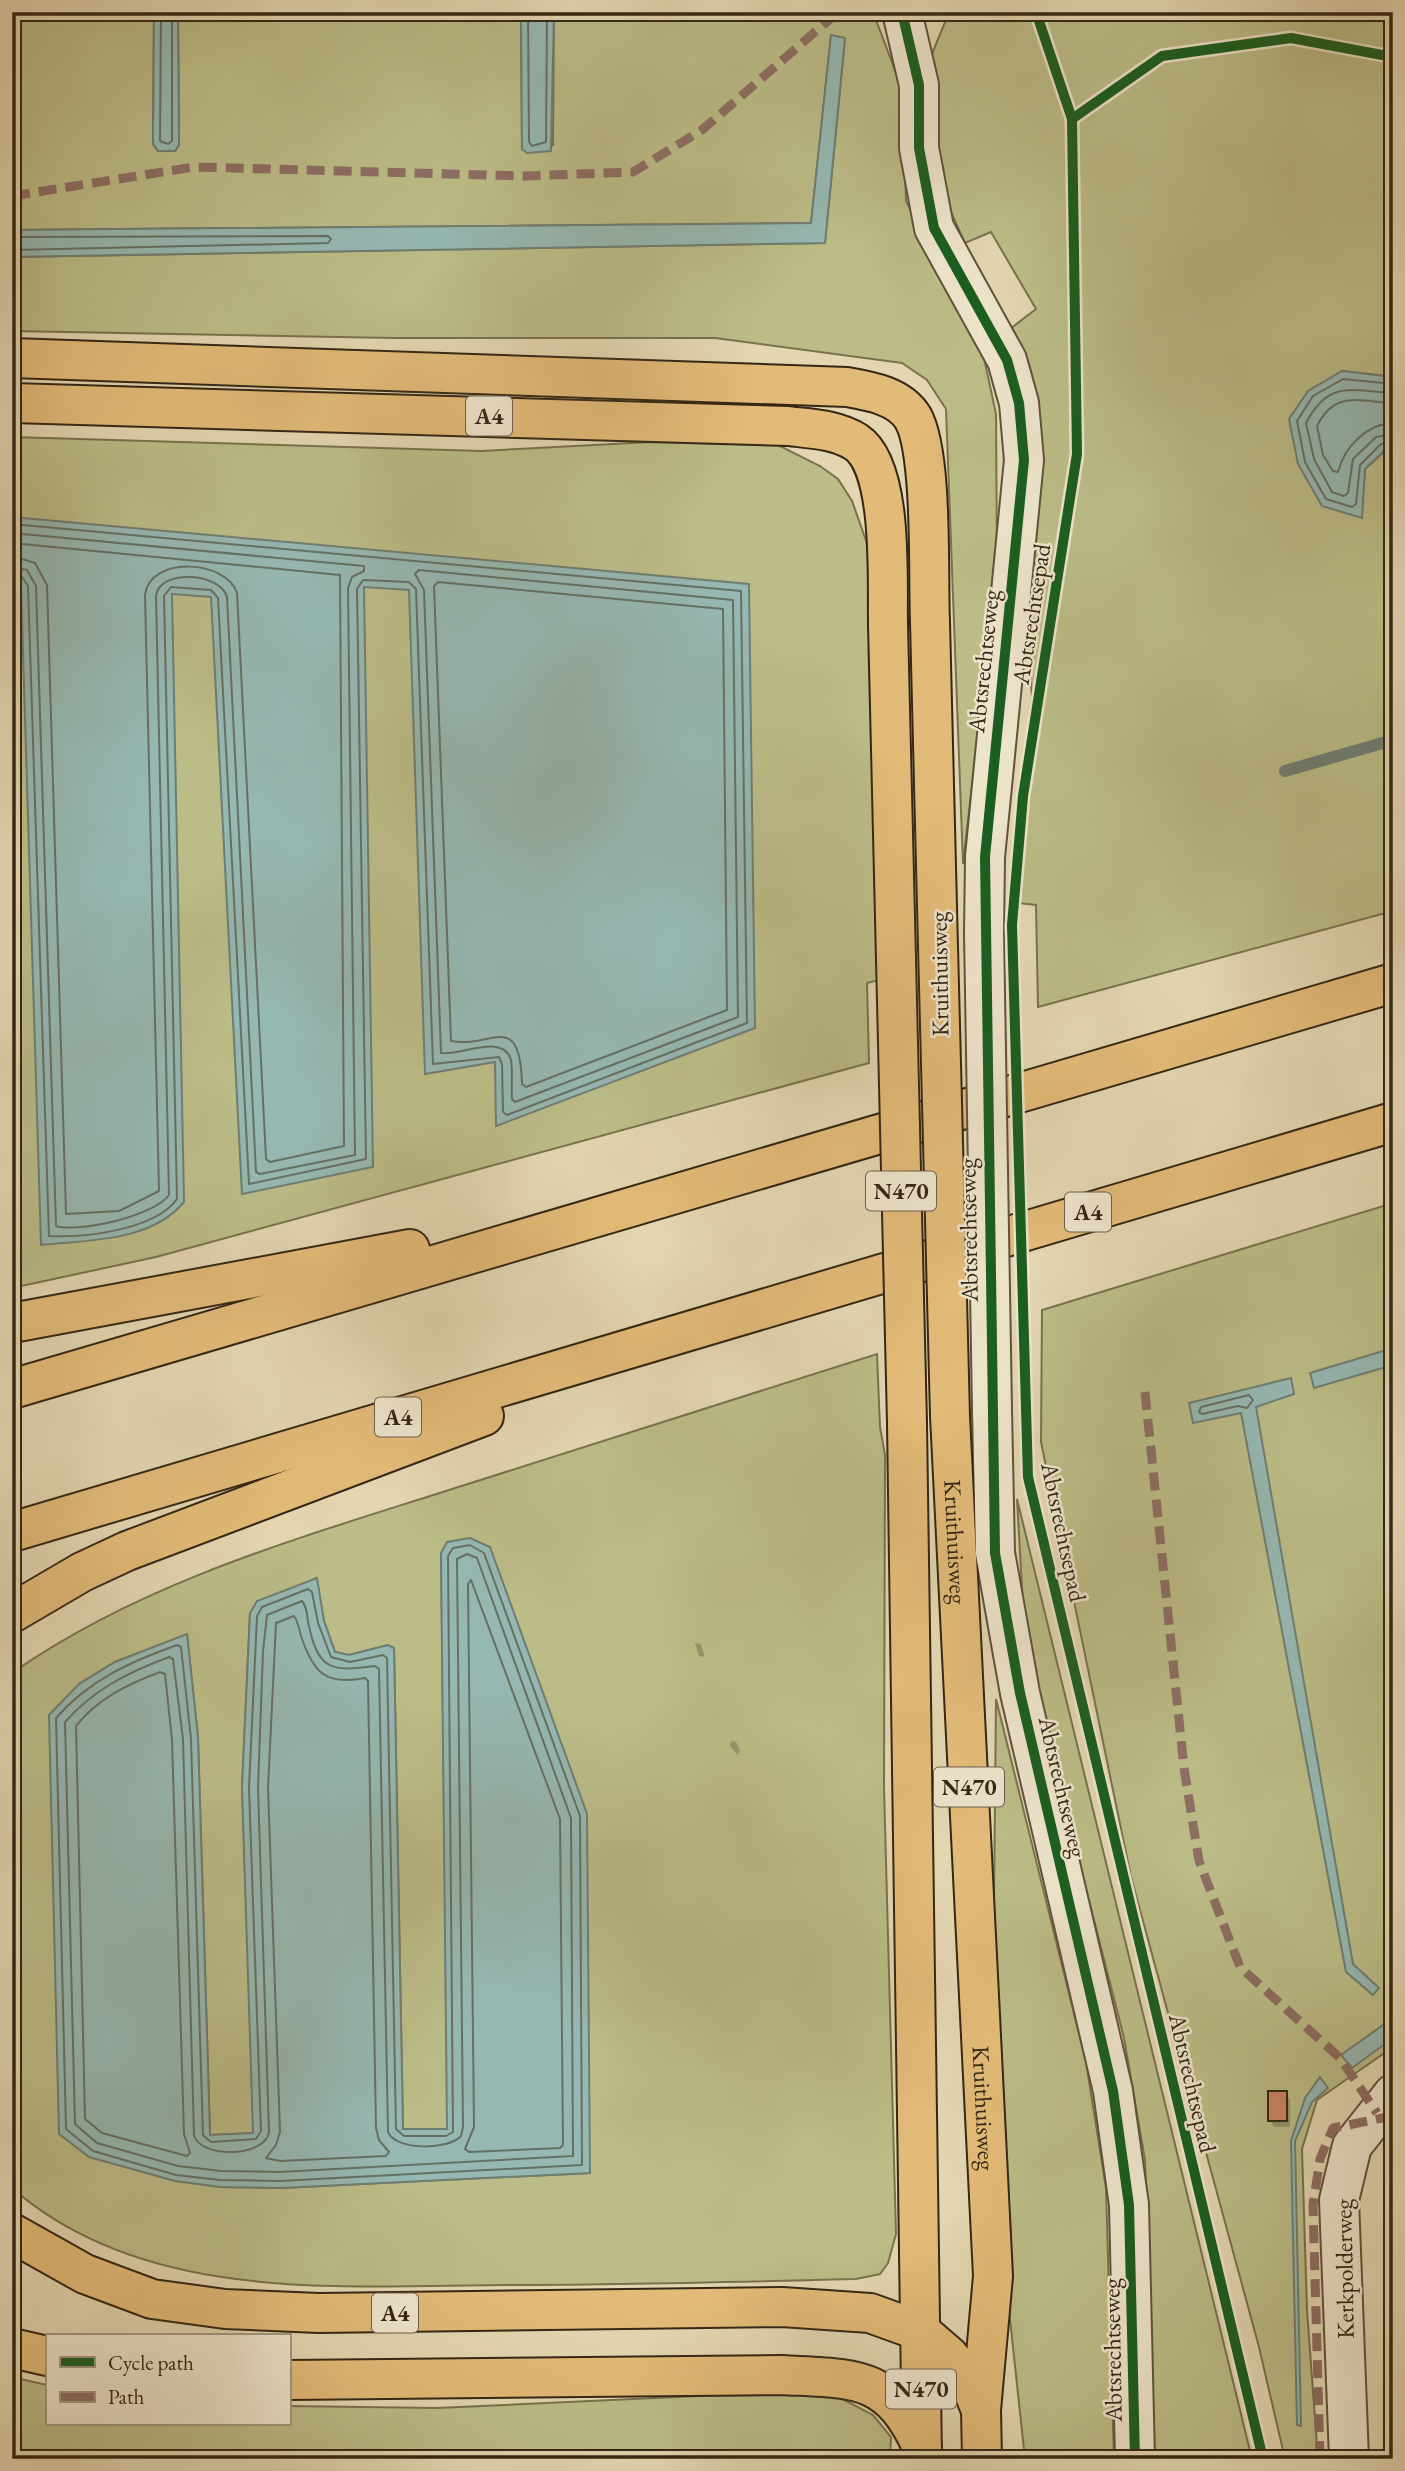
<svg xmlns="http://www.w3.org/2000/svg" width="1405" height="2471" viewBox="0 0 1405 2471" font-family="'EB Garamond',serif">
<rect width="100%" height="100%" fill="#e3d6b1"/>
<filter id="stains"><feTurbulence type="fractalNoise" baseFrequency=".00286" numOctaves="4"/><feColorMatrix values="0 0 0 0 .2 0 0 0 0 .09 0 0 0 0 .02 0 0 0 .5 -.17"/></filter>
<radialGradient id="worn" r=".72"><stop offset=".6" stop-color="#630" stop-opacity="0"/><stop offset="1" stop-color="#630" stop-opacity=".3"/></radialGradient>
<g fill="#bbbc87" stroke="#78724e" stroke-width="2" fill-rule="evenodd">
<polygon points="12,12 154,12 153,144 158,151 175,151 179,145 178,12 521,12 522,149 553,145 554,12 873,12 902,89 906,201 984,358 996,414 997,567 963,864 946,409 927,380 902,363 715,338 394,338 12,331 12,257 825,243 845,38 831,36 811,223 12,230"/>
<polygon points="957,12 1393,12 1393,377 1342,371 1361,518 1365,469 1386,450 1393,449 1393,911 1038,1007 1036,905 1010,902 1017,805 1032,698 1028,626 1036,411 1031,371 1010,329 1036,309 991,232 965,243 946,201 936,162 938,99 932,54 945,22"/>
<polygon points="12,437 481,451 651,442 778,445 820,466 838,479 852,501 874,563 879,980 867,983 869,1063 156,1257 12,1288"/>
<polygon points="1393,1203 1393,2047 1317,2100 1302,2149 1307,2310 1318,2459 1285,2459 1259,2347 1131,1877 1041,1442 1042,1310"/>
<path d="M877,1354l3,73 5,28 -1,332 12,447 -8,29 -8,11 -24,5c-117,3 -234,6 -351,6 -164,1 -360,19 -493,-97v-515c130,-91 287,-135 437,-183 142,-45 285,-90 428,-136zM441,1553l149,620 -310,15 -60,-1 -141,-503 36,-22 72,-27 11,103 12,397 44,-2 -12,-345 8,-175 66,-35 8,43 11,31 14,3 39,-10 6,3 9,481h45z"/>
<polygon points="1017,1499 1252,2459 1154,2459 1145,2160 1124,2038 1039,1704 1023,1606"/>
<polygon points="996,1699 1086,2062 1106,2188 1114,2459 1025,2459 999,2217 993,2001"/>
<polygon points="12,2377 47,2385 47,2424 289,2424 289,2406 437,2408 699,2396 833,2394 873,2415 891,2437 890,2459 12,2459"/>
</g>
<g fill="#96b8b2" stroke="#6f7e73" stroke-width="2">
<polygon points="154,12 178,12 179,145 175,151 158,151 153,144"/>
<polygon points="521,12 554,12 551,151 527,153 522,149"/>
<polygon points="831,35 845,38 825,243 12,257 12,230 811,223"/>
<polygon points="1342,371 1393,377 1393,449 1385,450 1365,469 1362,518 1322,506 1298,464 1289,419 1308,391"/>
<path d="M12,517l737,67 6,444 -259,98 -1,-64 -70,12 -16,-484 -45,-3 9,580 -131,27 -31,-597 -39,-3 12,608c-33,40 -96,38 -143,43l-20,-659 -9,-4z"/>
<polygon points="1393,1348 1393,1365 1314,1388 1310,1373"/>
<polygon points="1291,1378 1294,1394 1256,1407 1353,1964 1379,1988 1373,1995 1346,1972 1241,1413 1193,1423 1189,1403"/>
<polygon points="470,1538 490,1547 587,1814 590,2173 280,2188 220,2187 175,2181 89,2157 59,2134 49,1715 79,1684 115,1662 187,1634 198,1738 210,2135 253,2133 242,1788 250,1613 257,1601 317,1578 324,1621 335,1652 349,1655 388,1645 394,1648 403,2129 447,2129 441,1553 447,1542"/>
<polygon points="1393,2018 1393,2038 1352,2068 1341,2055"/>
<polygon points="1320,2077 1328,2088 1312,2102 1295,2141 1301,2426 1297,2425 1291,2141 1305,2098"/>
</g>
<g fill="#0003">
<polygon points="695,1643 701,1644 705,1657 699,1656"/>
<polygon points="731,1741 736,1742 740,1750 738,1755 730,1746"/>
<polygon points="1286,2093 1290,2100 1290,2127 1274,2127 1270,2120"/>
</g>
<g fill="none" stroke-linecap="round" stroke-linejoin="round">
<g stroke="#657064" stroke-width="2">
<polyline points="161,12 160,141 168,144 172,141 172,12"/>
<polyline points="528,12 529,142 532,146 546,142 547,12"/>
<polyline points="12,237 328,236 331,239 328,243 12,250"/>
<polyline points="1393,384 1343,379 1313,396 1297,421 1305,462 1326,499 1352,507 1356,504 1360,465 1381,444 1393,442"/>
<path d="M1393,393c-41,-2 -64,-14 -87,30l8,36 18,33 12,4 4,-3 5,-34 23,-22 17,-3"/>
<path d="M1393,403c-32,-1 -58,-14 -76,23l6,29 10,16 5,1c6,-25 29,-48 55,-49"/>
<path d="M12,524l729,67 6,432 -240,92 -4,-3 -1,-48 -3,-7 -66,7 -17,-475 -7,-7 -46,-2 -6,9 9,570 -117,25 -31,-586 -7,-8 -40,-3 -7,9 13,603c-22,31 -93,39 -128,37l-21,-650 -6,-9 -10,-2"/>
<path d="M12,533l352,33v5l-12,6 -4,11 7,567 -95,19 -4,-2 -29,-575c-6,-24 -67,-29 -71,-1l13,599c-15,21 -90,38 -113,31l-20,-640 -9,-16 -15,-3"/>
<path d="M12,543l328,32 4,571 -74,16 -4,-3 -29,-566c-10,-33 -87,-38 -92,2l14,596 -40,20 -53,3 -19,-629 -12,-22 -23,-7"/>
<path d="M419,570l314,30 5,417 -223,85 -3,-3c-1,-12 1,-27 -1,-39 -7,-28 -53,-3 -70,-7l-17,-463 -9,-16z"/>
<path d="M438,582l285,27 4,401 -201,77 -4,-3c-2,-76 -31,-35 -71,-43l-17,-455z"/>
<polygon points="1249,1395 1253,1400 1247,1408 1238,1406 1202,1414 1199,1412 1201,1407"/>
<path d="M470,1545l14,8 96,263 2,349 -302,16 -60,-1 -44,-5 -83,-24 -27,-22 -10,-411c33,-38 74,-56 121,-73l4,2 10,92 12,396 8,7 45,-3 5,-8 -12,-343 8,-172 5,-9 46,-18 4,3 6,31 13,34 19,5 33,-7 4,3 9,471 8,7h42l7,-4 -5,-576 5,-8z"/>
<path d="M467,1554l10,4 94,260 2,338 -293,16 -59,-1 -43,-5 -81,-23 -22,-19 -10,-402c29,-33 64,-50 104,-65l4,2 10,80 11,397c9,23 71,21 75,-4l-11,-344 5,-137 4,-36 35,-14c5,6 5,13 6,21 10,48 22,50 67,44l4,3 9,463c8,19 61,18 73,4l2,-9 -6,-568z"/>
<polygon points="471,1580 560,1819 563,2145 560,2148 469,2152 465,2149 474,2127 468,1584"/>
<path d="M294,1616c4,5 5,13 7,20 12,36 24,50 64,42l3,3 8,447 3,12 10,12 -3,4 -106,5 -14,-3 10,-13 4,-13 -12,-344 8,-165z"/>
<path d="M160,1672l5,2 7,66 12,394 6,19 -3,3 -85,-23 -17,-14 -9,-393c21,-27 52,-42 84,-54z"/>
</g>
<polyline stroke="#6f7e73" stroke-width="12" points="1285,771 1393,740"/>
</g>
<rect fill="#cb8666" stroke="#342715" stroke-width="2" x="1268" y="2091" width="19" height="30"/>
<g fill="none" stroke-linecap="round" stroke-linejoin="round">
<g stroke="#60533c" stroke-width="42">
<g id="minor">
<polyline points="902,12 919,85 919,148 934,228 1007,360 1019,403 1024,460 985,857 984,933"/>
<polyline points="992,1410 995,1553 1020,1693 1113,2091 1129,2205 1135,2459"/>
<polyline points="1349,2459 1339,2200 1352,2146 1393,2094"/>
</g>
</g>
<g stroke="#342715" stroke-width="42">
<g id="major">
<polyline points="930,622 938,947"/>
<polyline points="888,624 896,959"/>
<path id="s1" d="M950,1416l43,860 -12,134 1,49"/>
<polyline points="907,1423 922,2459"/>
</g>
</g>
<g stroke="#342715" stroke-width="42">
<g id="highway">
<path d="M12,358l835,29c23,4 53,9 66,31 20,35 15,159 17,204"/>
<path d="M12,403l776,23c23,3 47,3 68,16 38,25 31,140 32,182"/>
<polyline points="12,1323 410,1249"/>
<polyline points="12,1389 1393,983"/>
<polyline points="12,1532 1393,1122"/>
<polyline points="12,1613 82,1572 127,1551 484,1416"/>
<polyline points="12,2233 85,2274 152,2299 225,2309 319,2313 782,2307 870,2313 920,2331 949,2356 969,2381 981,2410"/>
<polyline points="12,2348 47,2356"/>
<path d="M289,2380l493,-5c73,4 107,-1 140,72"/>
</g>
</g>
<use href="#minor" stroke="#ede4cc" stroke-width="38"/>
<use href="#major" stroke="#e2bb78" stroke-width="38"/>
<use href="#highway" stroke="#e2bb78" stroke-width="38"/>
<g stroke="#60533c" stroke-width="42" stroke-linecap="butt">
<polyline id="minor-bridge" points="984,933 992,1410"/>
</g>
<g stroke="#342715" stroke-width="42" stroke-linecap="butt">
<g id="major-bridge">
<polyline points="938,947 950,1416"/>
<polyline points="896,959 907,1423"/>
</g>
</g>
<use href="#minor-bridge" stroke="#ede4cc" stroke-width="38"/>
<use href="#major-bridge" stroke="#e2bb78" stroke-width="38"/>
<g stroke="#8d6e63" stroke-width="9" stroke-dasharray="18 9" stroke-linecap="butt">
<polyline points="12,196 194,167 526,176 633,172 702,130 838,12"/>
<polyline points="1145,1392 1184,1768 1199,1861 1240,1967 1340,2058 1377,2113"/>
<polyline points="1320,2459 1313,2205 1320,2159 1333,2128 1393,2116"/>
</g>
<g stroke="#ede4cc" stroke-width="15">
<g id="cycleway">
<polyline points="902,12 919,85 919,148 934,228 1007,360 1019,403 1024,460 985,857 995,1553 1020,1693 1113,2091 1129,2205 1135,2459"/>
<polyline points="1036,12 1072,119 1077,454 1023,796 1012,925 1028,1477 1263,2459"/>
<polyline points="1072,119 1162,56 1291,38 1393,57"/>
</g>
</g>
<use href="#cycleway" stroke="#1b5e20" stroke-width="10"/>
</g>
<g text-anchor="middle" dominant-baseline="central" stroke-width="5" stroke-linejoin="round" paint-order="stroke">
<g fill="#ede4cc" stroke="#6c604c" stroke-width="2">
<rect x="466" y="396.5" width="46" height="39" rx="5"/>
<rect x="866" y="1171.5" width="70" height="39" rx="5"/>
<rect x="1065" y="1192.5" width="46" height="39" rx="5"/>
<rect x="375" y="1397.5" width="46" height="39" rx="5"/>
<rect x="934" y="1767.5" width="70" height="39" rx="5"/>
<rect x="372" y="2293.5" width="46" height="39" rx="5"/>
<rect x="886" y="2369.5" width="70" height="39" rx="5"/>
</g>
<g font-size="23" font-weight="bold" fill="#342715">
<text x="489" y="416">A4</text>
<text x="901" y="1191">N470</text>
<text x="1088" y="1212">A4</text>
<text x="398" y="1417">A4</text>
<text x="969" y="1787">N470</text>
<text x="395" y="2313">A4</text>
<text x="921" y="2389">N470</text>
</g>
<g font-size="24" fill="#342715" stroke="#ede4cc">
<text transform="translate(1031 614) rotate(-81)">Abtsrechtsepad</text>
<text transform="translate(983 661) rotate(-84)">Abtsrechtseweg</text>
<text transform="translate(939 974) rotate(-91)">Kruithuisweg</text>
<text transform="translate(968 1230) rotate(-91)">Abtsrechtseweg</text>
<text transform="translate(1064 1532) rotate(78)">Abtsrechtsepad</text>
<text stroke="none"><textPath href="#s1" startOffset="126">Kruithuisweg</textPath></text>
<text transform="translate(1063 1787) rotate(77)">Abtsrechtseweg</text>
<text transform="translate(1193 2083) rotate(77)">Abtsrechtsepad</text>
<text stroke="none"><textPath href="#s1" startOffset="693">Kruithuisweg</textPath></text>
<text transform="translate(1344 2269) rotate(-91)">Kerkpolderweg</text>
<text transform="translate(1112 2350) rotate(-91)">Abtsrechtseweg</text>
</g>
</g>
<rect width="1405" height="2471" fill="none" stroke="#e3d6b1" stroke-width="42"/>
<rect x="14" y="14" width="1377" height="2443" fill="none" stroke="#342715" stroke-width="3.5"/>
<rect x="21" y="21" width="1363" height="2429" fill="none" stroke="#342715" stroke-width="2"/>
<rect x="46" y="2334" width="245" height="91" fill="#ede4cc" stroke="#a39883" stroke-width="2"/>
<rect x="60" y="2357" width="35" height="10" fill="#1b5e20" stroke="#a39883" stroke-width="2"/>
<text x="108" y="2370" font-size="21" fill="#342715">Cycle path</text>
<rect x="60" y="2392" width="35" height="10" fill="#8d6e63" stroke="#a39883" stroke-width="2"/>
<text x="108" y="2404" font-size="21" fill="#342715">Path</text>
<rect width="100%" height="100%" filter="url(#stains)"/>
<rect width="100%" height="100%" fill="url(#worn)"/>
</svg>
